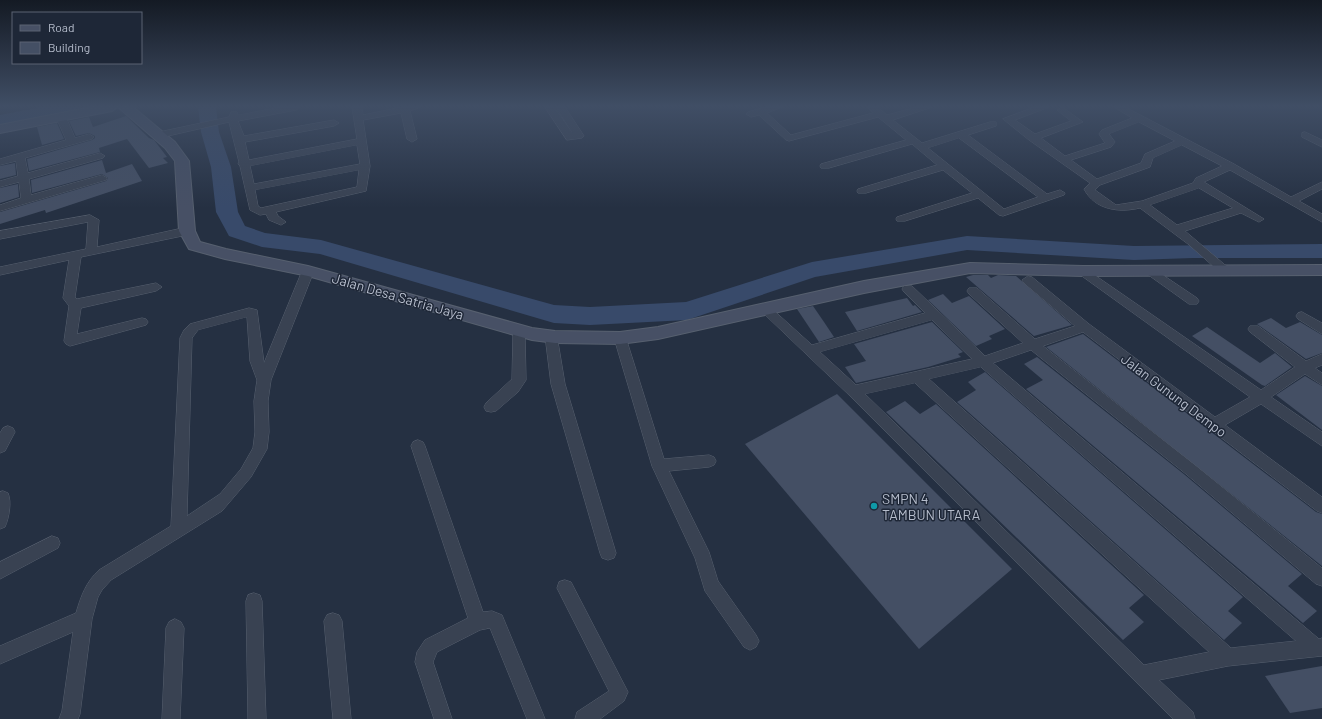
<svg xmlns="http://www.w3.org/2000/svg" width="1322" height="719" viewBox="0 0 1322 719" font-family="Barlow,sans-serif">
<rect width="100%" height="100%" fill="#253042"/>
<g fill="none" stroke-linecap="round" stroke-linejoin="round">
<g fill="#384a6a" fill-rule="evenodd">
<polygon points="42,107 80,107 77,111 71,112 0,127 0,115"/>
<polygon points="198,107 216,107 219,132 231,167 238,212 245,226 265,233 321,240 554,305 590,307 686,302 812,262 967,236 1134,246 1322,244 1322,258 1193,258 1134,260 967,250 815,277 687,320 590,325 554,323 320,254 262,247 229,236 216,212 211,167 201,132"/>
</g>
</g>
<g fill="#444f64">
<polygon points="126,116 149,138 154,140 167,157 163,158 168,163 149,168 127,139 99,148 100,152 29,171 27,159 92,140 95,138 95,136 89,133 76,136 69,121 89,117 93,127"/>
<polygon points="57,123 64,139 42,145 37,127"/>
<polygon points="102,160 106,173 132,164 142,181 46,213 45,210 0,224 0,212 106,181 108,178 102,174 32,193 31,180"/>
<polygon points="15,163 16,175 0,179 0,166"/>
<polygon points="18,184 19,197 0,203 0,188"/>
<polygon points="973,275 988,275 991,278 998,275 1016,276 1072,325 1034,336 966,277"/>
<polygon points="943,294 952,303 969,296 1005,329 989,336 992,339 976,346 928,300"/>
<polygon points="907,298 913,306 915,305 922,312 857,331 845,312"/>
<polygon points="813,306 824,322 834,337 819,342 797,309"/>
<polygon points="1271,318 1286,328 1300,322 1322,335 1322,353 1306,359 1257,324"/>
<polygon points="932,322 963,352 958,354 961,357 928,367 856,383 845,367 866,361 854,344"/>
<polygon points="1207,327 1260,363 1275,353 1292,367 1265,386 1262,385 1192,336"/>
<polygon points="1083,334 1316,512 1322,514 1322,566 1046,347"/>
<polygon points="1037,357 1185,475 1302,574 1288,586 1317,611 1303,623 1026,389 1043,380 1024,364"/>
<polygon points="985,372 1243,597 1228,611 1242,623 1224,640 957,402 976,390 968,382"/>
<polygon points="1305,376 1322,386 1322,430 1276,395"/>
<polygon points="837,394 1012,569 919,649 745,444"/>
<polygon points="905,401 920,414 936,404 1144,595 1129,608 1144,622 1123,640 886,412"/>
<polygon points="1322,666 1322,708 1290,713 1265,676"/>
</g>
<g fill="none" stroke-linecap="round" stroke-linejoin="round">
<g stroke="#57606f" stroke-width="1">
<g id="street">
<path d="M281,107h19l-4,3 -58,11 6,15 90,-16 5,3 -5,3 -89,16 4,18 108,-21 -5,-32h10l1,8 39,-8h19l-11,4 7,28 -5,3 -5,-3 -6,-26 -38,7 7,46 -4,25 -90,21 2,4 8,6 -5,3 -12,-5 -3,-6 -6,1 -10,-5 -10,-44 -2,-2 1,-2 -10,-40 -70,16 -5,-3 5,-3 70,-15 2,-5h6l1,3zM357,145l3,19 -106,20 -4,-18zM359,170l-2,17 -96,21 -3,-2 -3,-16z"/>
<polygon points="545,107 554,107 573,134 556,107 565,107 584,136 582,138 567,140"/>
<path d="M767,107h15l-15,6 24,22 82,-22 -6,-6h10l10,8 30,-8h15l-39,13 29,23 68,-21h6v4l-28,9 79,59 13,-4 5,3 -1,2 -61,21 -4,-1 -21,-17 -73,23h-8l-1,-2 1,-2 75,-24 -29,-23 -77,23h-8l-1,-2 1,-2 79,-24 -25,-21 -83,24h-8l-1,-2 1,-2 85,-24 -28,-23 -89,24 -3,-1 -27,-25 -8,2 -5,-3 2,-2zM959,138l79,59 -34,12 -76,-61z"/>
<path d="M1035,107h14l-34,13 20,14 36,-13 -14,-11 5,-3 21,15 -42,16 24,18 40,-13 -6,-9 3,-4 30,-12 -18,-11h11l109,57 57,33 31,-15v7l-23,12 23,13v8l-92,-52 -26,12 60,37 -5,3 -18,-9 -56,18 46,39 -6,4 -4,-1 -33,-29 -48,-36c-21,5 -45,2 -56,-19l6,-6 -61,-43 -26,-21zM1139,122l36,19 -30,13 -4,9 -44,16 -26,-19 40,-13 4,-5 -6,-8zM1182,145l40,21 -26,12 -3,5 -51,18 -26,4 -21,-15 5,-5 50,-18 3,-9zM1199,188l34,20 -56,17 -27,-20z"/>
<polygon points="61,114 66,117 75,138 89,134 94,137 92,139 25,158 28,173 100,153 105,156 103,158 29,179 31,195 102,175 107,178 106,180 0,211 0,205 21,198 19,182 0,187 0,181 18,176 16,161 0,165 0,159 66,140 56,117"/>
<polygon points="1305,132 1322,140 1322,147 1302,137 1302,133"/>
<polygon points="90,215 99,220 97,247 187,227 193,231 187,235 81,257 75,297 77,299 156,283 162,287 156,291 81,308 77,334 142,318 146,319 148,322 146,325 70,346 66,344 64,341 69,306 63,298 69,260 0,275 0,267 86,249 88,222 0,239 0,231"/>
<path d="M308,267l6,4 -43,109 -3,21 1,31 -2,17 -16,28 -29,34 -111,69 -9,10 -4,7 -6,22 -12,95 -2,5h-19l3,-8 11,-79 -73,32v-18l76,-33c5,-17 10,-31 23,-43l72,-44 9,-188 4,-8 6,-6 59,-16 8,2 7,53 38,-92zM247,317l3,44 7,19 -3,21 1,31 -2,16 -12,21 -21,25 -33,22 5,-178 6,-8z"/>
<path d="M1083,267l178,123 34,-23 -45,-35 -2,-3 2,-3h8l48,35 16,-7v11l-7,3 7,5v12l-17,-11 -34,23 51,35v14l-61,-42 -36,21 97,72v16l-5,-2 -234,-179 -40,14 153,120 126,102v18l-6,-2 -130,-110 -155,-124 -38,13 326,276 3,-1v18l-94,10 -69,14 34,32 2,7h-22l-324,-324 -89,-85 2,-3h8l42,38 113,-32 -21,-21 -2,-3 2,-3h8l73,70 38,-13 -54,-49 -2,-3 2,-3h8l58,51 40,-13 -51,-43 -2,-3 6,-4 4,1 57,47 126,93 35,-20 -171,-123 -2,-3 2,-3zM932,320l40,39 -116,26 -36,-33zM981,367l315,274 -65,7 -302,-269zM915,383l294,269 -65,13 -279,-271z"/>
<polygon points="1151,267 1197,298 1199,301 1197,304 1189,304 1147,274 1145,271 1147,268"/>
<polygon points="1302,312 1322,323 1322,334 1298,319 1296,316 1298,313"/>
<polygon points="519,327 523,329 525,332 526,380 518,392 496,411 491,412 486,411 484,407 486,403 512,379 513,332 515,329"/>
<polygon points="551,331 555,333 557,336 565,384 616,553 614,558 608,560 602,558 600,553 551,384 545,336 547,333"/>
<polygon points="620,333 624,335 626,338 664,459 709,455 714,457 716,461 714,465 709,467 669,471 709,552 718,581 756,635 759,641 756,647 750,650 744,647 705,591 695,558 652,466 614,338 616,335"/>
<polygon points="8,426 13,428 15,432 5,451 0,453 0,433 3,428"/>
<polygon points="418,440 423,442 425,446 483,612 492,611 502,615 545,719 527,719 490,628 480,630 437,652 433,662 452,719 434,719 415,662 417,652 425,640 468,618 411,446 413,442"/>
<path d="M3,491l5,2c4,9 1,25 -3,34l-5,2v-37z"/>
<polygon points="52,536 58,538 60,543 58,548 0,579 0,562"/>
<polygon points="565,580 571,582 628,692 624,701 600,719 575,719 577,712 609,691 557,588 559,582"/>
<polygon points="254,593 260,595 262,601 266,719 248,719 246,601 248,595"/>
<polygon points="333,613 339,615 342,621 351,719 333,719 324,621 327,615"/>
<polygon points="175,619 181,622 184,628 180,719 162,719 166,628 169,622"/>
</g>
</g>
<g stroke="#57606f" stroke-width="2">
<polygon id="secondary" points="92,107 133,107 175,142 189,161 195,231 200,242 226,249 308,266 532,328 555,331 620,332 658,327 864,281 970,263 1083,266 1322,265 1322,275 1083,276 970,273 864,293 658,339 620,344 555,343 532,340 308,276 225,259 189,249 179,231 175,161 165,148 118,107 112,111 0,133 0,125"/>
</g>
<use href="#street" fill="#394252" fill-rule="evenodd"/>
<use href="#secondary" fill="#475065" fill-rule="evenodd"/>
</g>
<linearGradient id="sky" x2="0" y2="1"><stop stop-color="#141a24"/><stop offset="0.51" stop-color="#404e65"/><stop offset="1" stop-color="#404e65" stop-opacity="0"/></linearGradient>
<rect width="1322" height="208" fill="url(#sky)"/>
<circle fill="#0f9aa8" stroke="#1e2737" stroke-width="1.5" cx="874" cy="506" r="4"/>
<g text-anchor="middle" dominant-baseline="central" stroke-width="3" stroke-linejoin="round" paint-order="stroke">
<g font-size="14" fill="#b6bdcc" stroke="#1e2737">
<text transform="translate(398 296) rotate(16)">Jalan Desa Satria Jaya</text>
<text transform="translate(1174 395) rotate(37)">Jalan Gunung Dempo</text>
</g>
<g font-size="14" fill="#b6bdcc" stroke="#1e2737" text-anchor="start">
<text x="882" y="498">SMPN 4<tspan x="882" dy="16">TAMBUN UTARA</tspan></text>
</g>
</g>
<rect x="12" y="12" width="130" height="52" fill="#1e2737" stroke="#5b6373"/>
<rect x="20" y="25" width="20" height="6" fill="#475065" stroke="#5b6373"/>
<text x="48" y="32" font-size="12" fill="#b6bdcc">Road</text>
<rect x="20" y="42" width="20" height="12" fill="#444f64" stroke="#5b6373"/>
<text x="48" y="52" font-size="12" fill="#b6bdcc">Building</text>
</svg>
